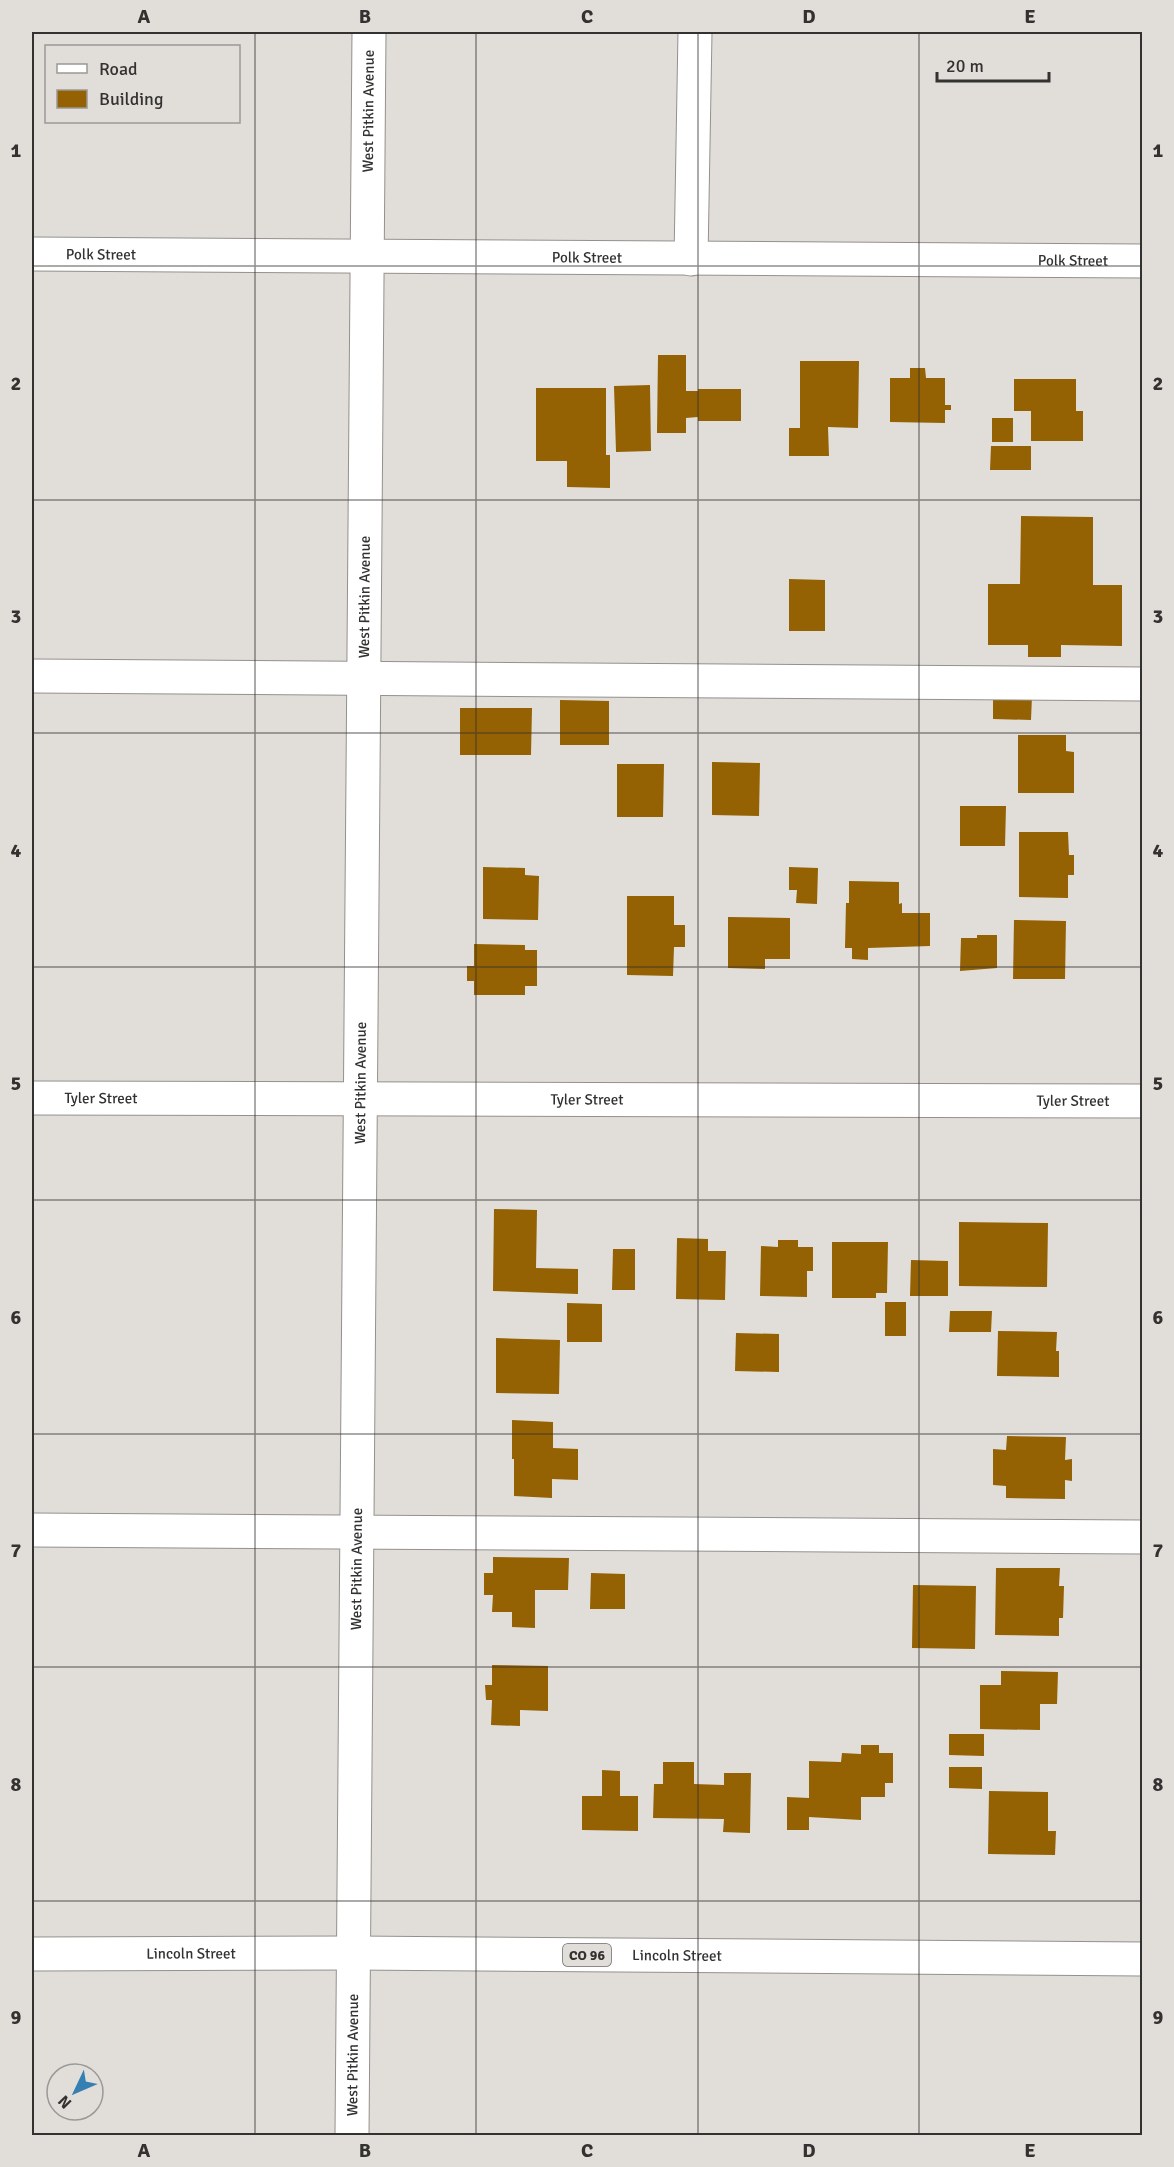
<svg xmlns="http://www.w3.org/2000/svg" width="1174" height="2167" viewBox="0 0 1174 2167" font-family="Signika,sans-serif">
<rect width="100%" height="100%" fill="#e1deda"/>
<g fill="#946103">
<polygon points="658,355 686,355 686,391 698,391 698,389 741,389 741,421 698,421 698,417 686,418 686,433 657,433"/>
<polygon points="800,361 859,361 858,428 828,427 829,456 789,456 789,428 800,428"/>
<polygon points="910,368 925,368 926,378 945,378 945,405 951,405 951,410 945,410 945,423 890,422 890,378 910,378"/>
<polygon points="1014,379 1076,379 1076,411 1083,411 1083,441 1031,441 1031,411 1014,411"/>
<polygon points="650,385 651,451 616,452 614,386"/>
<polygon points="536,388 606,388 606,455 610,455 610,488 567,487 567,461 536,461"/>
<rect x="992" y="418" width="21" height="24"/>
<polygon points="991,446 1031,446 1031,470 990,470"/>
<polygon points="1021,516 1093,517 1093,585 1122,585 1122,646 1061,645 1061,657 1028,657 1028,645 988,645 988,584 1020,584"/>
<polygon points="789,579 825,580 825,631 789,631"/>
<polygon points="993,695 1032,696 1031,720 993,719"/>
<polygon points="560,700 609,701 609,745 560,745"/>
<polygon points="460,708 532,708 531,755 460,755"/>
<polygon points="1018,735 1066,735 1066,751 1074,752 1074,793 1018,793"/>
<polygon points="712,762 760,763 759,816 712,815"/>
<polygon points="617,764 664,764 663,817 617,817"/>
<polygon points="960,806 1006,806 1005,846 960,846"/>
<polygon points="1019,832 1068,832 1069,855 1074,855 1074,875 1068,875 1068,898 1019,897"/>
<polygon points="483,867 525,868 525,875 539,876 538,920 483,919"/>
<polygon points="789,867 818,868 817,904 796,903 797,890 789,890"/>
<polygon points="849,881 899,882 899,904 902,903 902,913 930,913 930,946 868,948 868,960 852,959 852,948 845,948 846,903 849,903"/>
<polygon points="627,896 674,896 674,925 685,925 685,947 674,947 673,976 627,975"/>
<polygon points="728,917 790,918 790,959 765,959 765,969 728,968"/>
<polygon points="1014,920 1066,921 1065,979 1013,979"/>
<polygon points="977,935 997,935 997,968 960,971 961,938 977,938"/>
<polygon points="474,944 525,945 525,950 537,950 537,986 525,986 525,995 474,995 474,981 467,981 467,966 474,966"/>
<polygon points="494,1209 537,1210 536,1268 578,1269 578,1294 493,1291"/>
<polygon points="959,1222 1048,1223 1047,1287 959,1286"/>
<polygon points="677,1238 708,1239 708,1251 726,1251 725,1300 676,1299"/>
<polygon points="778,1240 798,1240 798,1247 813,1247 813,1271 807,1271 807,1297 760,1296 761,1246 778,1247"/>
<polygon points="832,1242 888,1242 887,1293 876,1293 876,1298 832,1298"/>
<polygon points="613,1249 635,1249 635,1290 612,1290"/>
<polygon points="911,1260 948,1261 948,1296 910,1296"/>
<rect x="885" y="1302" width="21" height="34"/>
<polygon points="567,1303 602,1304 602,1342 567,1342"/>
<polygon points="950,1311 992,1311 991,1332 949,1332"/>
<polygon points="998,1331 1057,1332 1056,1351 1059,1351 1059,1377 997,1376"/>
<polygon points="736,1333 779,1334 779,1372 735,1371"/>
<polygon points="496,1338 560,1340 559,1394 496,1393"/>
<polygon points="512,1420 553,1422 553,1448 578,1449 578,1480 552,1479 552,1498 514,1496 514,1459 512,1459"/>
<polygon points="1007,1436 1066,1437 1065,1460 1072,1459 1072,1481 1065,1480 1065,1499 1006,1498 1006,1486 993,1485 993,1449 1006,1450"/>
<polygon points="493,1557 569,1558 568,1590 535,1590 535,1628 512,1627 512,1612 492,1612 493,1595 484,1595 484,1573 493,1573"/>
<polygon points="996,1568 1060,1568 1059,1586 1064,1586 1063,1618 1059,1618 1059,1636 995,1635"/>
<polygon points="591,1573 625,1574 625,1609 590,1609"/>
<polygon points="913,1585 976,1586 975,1649 912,1648"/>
<polygon points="492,1665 548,1666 548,1711 520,1710 520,1726 491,1725 492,1700 486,1700 485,1685 492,1685"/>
<polygon points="1001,1671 1058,1672 1057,1704 1040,1704 1040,1730 980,1729 980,1685 1001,1685"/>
<polygon points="949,1734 984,1734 984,1756 949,1755"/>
<polygon points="861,1745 879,1745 879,1753 893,1753 893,1783 885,1783 885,1797 861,1797 861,1820 809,1817 809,1830 787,1830 787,1797 809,1798 809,1761 841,1762 842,1753 861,1754"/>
<polygon points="663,1762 694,1762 694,1784 724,1785 724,1773 751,1773 750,1833 723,1832 724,1819 653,1818 654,1784 663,1784"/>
<polygon points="949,1767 982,1767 982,1789 949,1788"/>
<polygon points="602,1770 620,1771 620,1796 638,1796 638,1831 582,1830 582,1796 602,1796"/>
<polygon points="989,1791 1048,1792 1048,1831 1056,1831 1055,1855 988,1854"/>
</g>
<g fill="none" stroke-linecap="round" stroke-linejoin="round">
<g stroke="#94918d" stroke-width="35">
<g id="minor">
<path id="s1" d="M32,254l1110,7"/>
<polyline points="691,259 695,32"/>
<polyline points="32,676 1142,684"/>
<path id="s2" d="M32,1098l1110,3"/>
<polyline points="32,1530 1142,1537"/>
<path id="s3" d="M352,2136l17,-2104"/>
</g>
</g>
<g stroke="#94918d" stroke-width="35">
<g id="major">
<path id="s4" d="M32,1954l322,-1 788,6"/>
</g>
</g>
<use href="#minor" stroke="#fff" stroke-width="33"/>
<use href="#major" stroke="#fff" stroke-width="33"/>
</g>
<path fill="none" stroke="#333231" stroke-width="1.5" stroke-opacity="0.55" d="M255,32v2104M476,32v2104M698,32v2104M919,32v2104M32,266h1110M32,500h1110M32,733h1110M32,967h1110M32,1200h1110M32,1434h1110M32,1667h1110M32,1901h1110"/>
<g text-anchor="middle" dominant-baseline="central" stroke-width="6" stroke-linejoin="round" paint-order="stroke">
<rect fill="#e1deda" stroke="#676664" stroke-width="1.5" x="563" y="1944" width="48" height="22" rx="4.5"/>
<g font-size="14" font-weight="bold" fill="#333231">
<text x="587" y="1955">CO 96</text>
</g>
<g font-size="15" fill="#333231" stroke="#e1deda">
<text stroke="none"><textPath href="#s3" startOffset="2025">West Pitkin Avenue</textPath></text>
<text stroke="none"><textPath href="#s1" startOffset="69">Polk Street</textPath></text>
<text stroke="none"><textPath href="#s1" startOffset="555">Polk Street</textPath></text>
<text stroke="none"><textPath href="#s1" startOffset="1041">Polk Street</textPath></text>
<text stroke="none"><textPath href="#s3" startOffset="1539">West Pitkin Avenue</textPath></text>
<text stroke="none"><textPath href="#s3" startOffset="1053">West Pitkin Avenue</textPath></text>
<text stroke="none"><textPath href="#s2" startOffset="69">Tyler Street</textPath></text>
<text stroke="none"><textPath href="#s2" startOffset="555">Tyler Street</textPath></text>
<text stroke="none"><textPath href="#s2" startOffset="1041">Tyler Street</textPath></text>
<text stroke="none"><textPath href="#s3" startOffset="567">West Pitkin Avenue</textPath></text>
<text stroke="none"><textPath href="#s4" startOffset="159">Lincoln Street</textPath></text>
<text stroke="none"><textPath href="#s4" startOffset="645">Lincoln Street</textPath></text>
<text stroke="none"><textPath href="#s3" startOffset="81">West Pitkin Avenue</textPath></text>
</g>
</g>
<rect width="1174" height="2167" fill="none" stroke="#e1deda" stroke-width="66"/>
<rect x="45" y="45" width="195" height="78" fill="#e1deda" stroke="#9b9996" stroke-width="1.5"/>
<rect x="57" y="64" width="30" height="9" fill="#ffffff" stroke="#9b9996" stroke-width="1.5"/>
<text x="99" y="75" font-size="18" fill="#333231">Road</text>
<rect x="57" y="90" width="30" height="18" fill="#946103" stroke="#9b9996" stroke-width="1.5"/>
<text x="99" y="105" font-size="18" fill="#333231">Building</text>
<g transform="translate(75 2092) rotate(226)"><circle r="28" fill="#e1deda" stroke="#9b9996" stroke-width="1.5"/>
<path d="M0-4.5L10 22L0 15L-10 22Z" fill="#367fb3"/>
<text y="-9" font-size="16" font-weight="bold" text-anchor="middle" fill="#333231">N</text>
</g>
<path d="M937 72v9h112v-9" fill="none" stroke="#333231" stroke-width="3"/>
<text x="946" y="72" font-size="18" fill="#333231" stroke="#e1deda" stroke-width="4.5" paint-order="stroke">20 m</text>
<rect x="33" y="33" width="1108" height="2101" fill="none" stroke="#333231" stroke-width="2"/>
<g font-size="20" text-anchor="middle" font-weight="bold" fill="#333231">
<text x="144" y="23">A</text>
<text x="365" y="23">B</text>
<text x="587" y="23">C</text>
<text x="809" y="23">D</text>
<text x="1030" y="23">E</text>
<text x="16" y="157">1</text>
<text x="1158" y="157">1</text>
<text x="16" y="390">2</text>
<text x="1158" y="390">2</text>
<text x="16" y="623">3</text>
<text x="1158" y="623">3</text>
<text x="16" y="857">4</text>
<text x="1158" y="857">4</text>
<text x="16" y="1090">5</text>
<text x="1158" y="1090">5</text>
<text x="16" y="1324">6</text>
<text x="1158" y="1324">6</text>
<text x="16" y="1557">7</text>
<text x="1158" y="1557">7</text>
<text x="16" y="1791">8</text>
<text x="1158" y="1791">8</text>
<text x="16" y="2024">9</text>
<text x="1158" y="2024">9</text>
<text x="144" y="2157">A</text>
<text x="365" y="2157">B</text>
<text x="587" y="2157">C</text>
<text x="809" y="2157">D</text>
<text x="1030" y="2157">E</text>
</g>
</svg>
